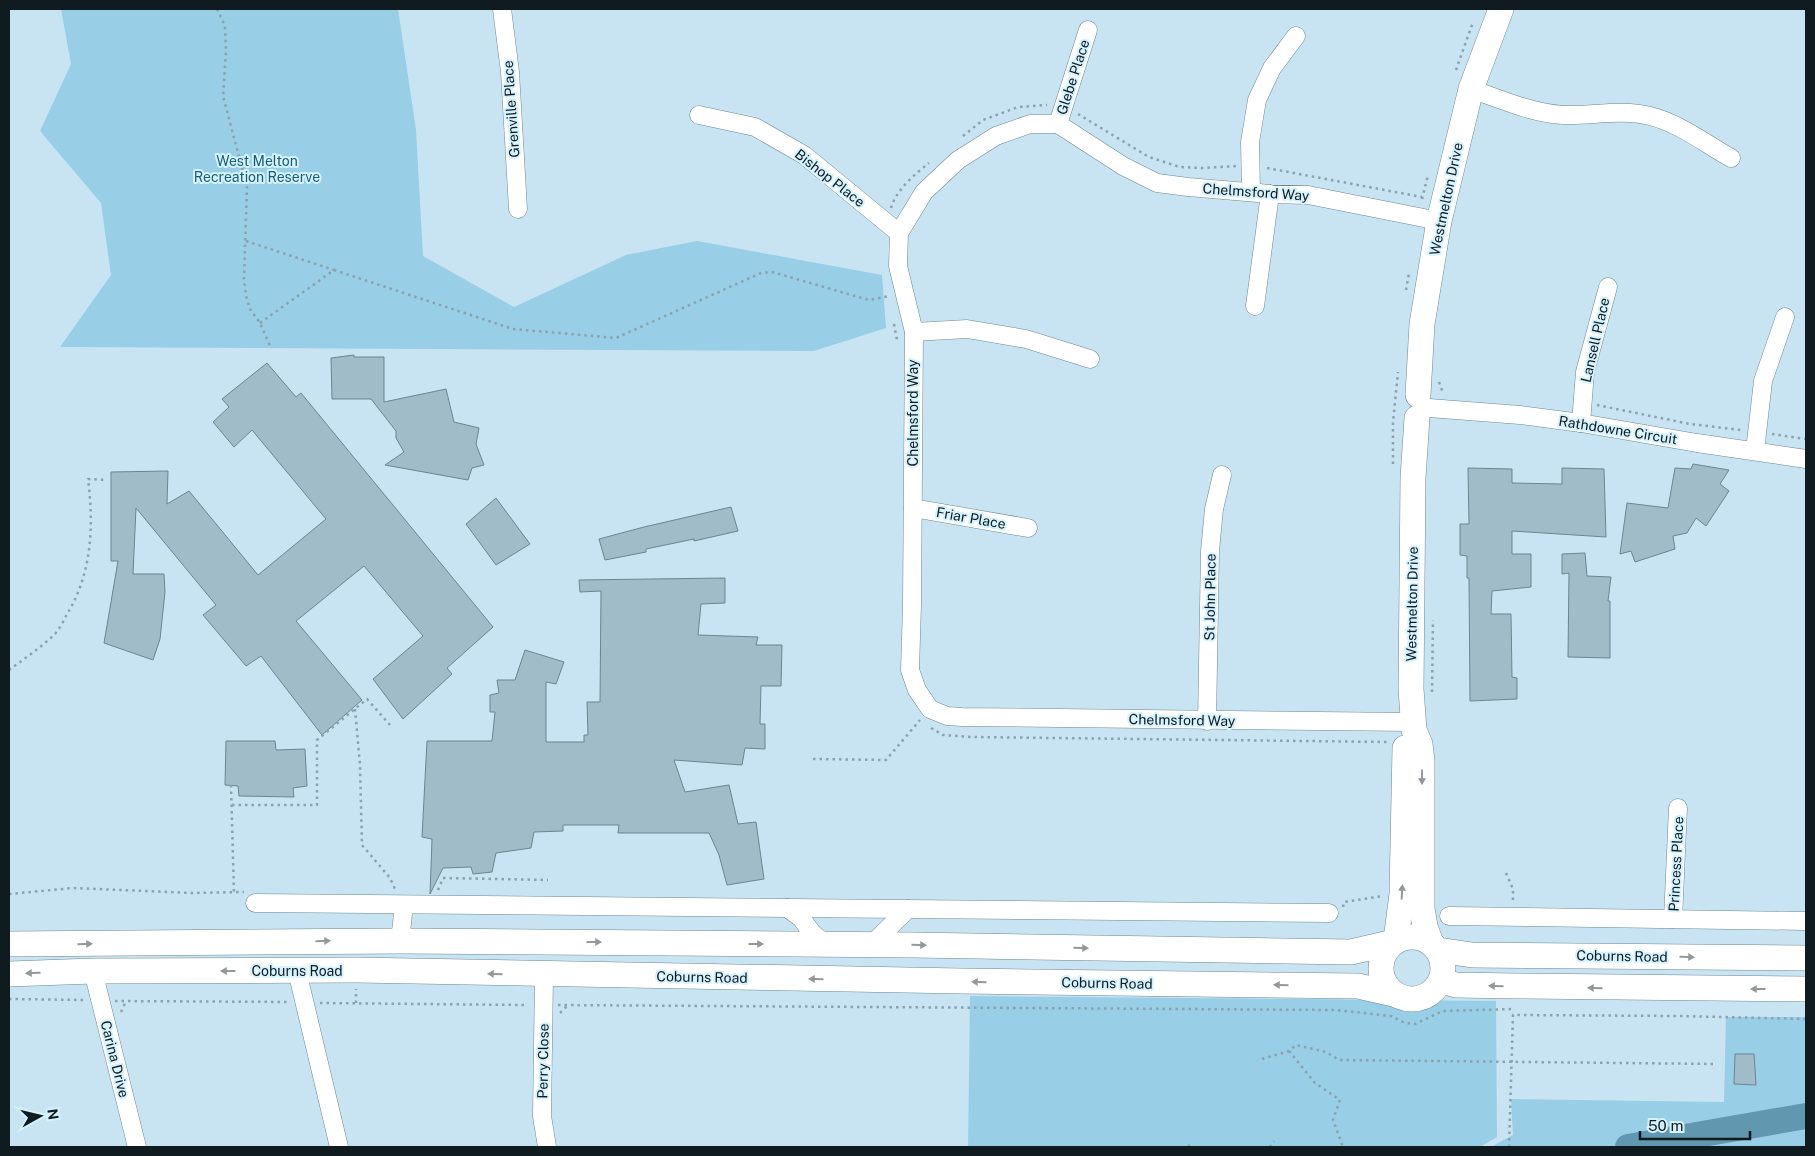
<svg xmlns="http://www.w3.org/2000/svg" width="1815" height="1156" viewBox="0 0 1815 1156" font-family="'Public Sans',sans-serif">
<rect width="100%" height="100%" fill="#c8e4f2"/>
<g fill="#98cee6">
<polygon points="61,9 398,9 416,130 423,256 514,307 626,255 697,241 882,275 886,328 814,351 60,347 111,275 101,203 40,131 71,64"/>
<polygon points="970,996 1496,1001 1497,1137 1480,1147 968,1147"/>
<polygon points="1726,1017 1806,1017 1806,1147 1491,1147 1513,1135 1511,1099 1724,1102"/>
</g>
<g fill="none" stroke-linecap="round" stroke-linejoin="round">
<polyline stroke="#6197af" stroke-width="26" points="1628,1147 1806,1116"/>
</g>
<g fill="#a0bcc9" stroke="#6b8591">
<polygon points="354,355 354,357 384,357 384,402 446,389 454,422 479,428 476,444 484,465 472,468 468,480 385,465 404,452 396,438 396,431 371,399 332,399 331,358"/>
<polygon points="267,363 296,397 301,393 493,627 447,668 452,674 403,719 373,679 423,636 364,566 296,621 362,700 322,735 261,656 246,666 203,615 216,605 136,508 133,574 164,574 165,592 160,639 153,660 104,643 118,561 111,561 111,472 168,471 167,504 189,491 258,575 326,519 252,430 234,447 213,422 229,407 222,399"/>
<polygon points="1693,464 1729,470 1720,484 1729,491 1706,526 1696,518 1687,533 1673,536 1675,549 1635,562 1631,551 1620,554 1627,503 1668,508 1675,468 1691,469"/>
<polygon points="1468,468 1512,469 1512,483 1562,484 1562,468 1604,469 1606,537 1512,531 1512,554 1531,554 1531,587 1492,591 1491,614 1511,614 1512,677 1517,678 1517,699 1470,701 1469,578 1467,578 1467,556 1460,555 1460,524 1469,524"/>
<polygon points="496,498 530,544 496,565 466,524"/>
<polygon points="731,507 738,531 694,541 694,539 646,549 646,552 605,560 599,539 644,527"/>
<polygon points="1585,553 1587,576 1611,577 1608,601 1610,601 1610,658 1568,657 1569,573 1562,574 1562,554"/>
<polygon points="725,578 725,603 701,604 698,635 758,637 756,645 782,645 781,686 761,686 760,724 765,724 765,749 745,748 742,765 674,760 685,792 729,785 738,824 756,822 764,879 727,885 719,855 709,833 618,833 619,825 563,825 563,831 534,832 531,848 496,853 492,872 473,874 471,867 443,868 430,894 432,839 422,837 427,741 492,741 495,712 490,712 490,695 499,693 497,680 515,680 525,650 564,662 556,684 546,682 546,742 584,742 584,735 588,735 587,702 600,702 601,591 580,592 579,580"/>
<polygon points="226,741 275,741 276,750 305,749 307,786 293,788 294,797 239,796 238,786 225,785"/>
<polygon points="1735,1054 1754,1054 1756,1085 1734,1084"/>
</g>
<g fill="none" stroke-linecap="round" stroke-linejoin="round">
<g stroke="#6d8794" stroke-width="19">
<g id="street">
<polyline points="502,9 510,72 518,209"/>
<path d="M1471,89c29,10 60,24 92,26 29,1 58,-6 87,1 29,7 56,28 81,42"/>
<polyline points="699,115 755,127 804,155 899,233"/>
<polyline points="1058,124 1088,30"/>
<polyline points="1251,191 1250,142 1257,100 1272,68 1296,36"/>
<polyline points="1255,306 1270,194"/>
<polyline points="914,332 967,329 1026,339 1090,359"/>
<polyline points="1429,408 1520,415 1581,423 1697,443 1806,459"/>
<polyline points="1581,423 1585,372 1608,287"/>
<polyline points="1755,451 1763,381 1785,317"/>
<polyline points="913,508 1028,528"/>
<polyline points="1207,721 1210,551 1214,509 1222,475"/>
<polyline points="1413,722 962,717 947,716 930,709 917,690 910,670 912,605 914,332 898,266 899,233 924,192 958,160 996,136 1030,124 1058,124 1123,166 1157,183 1188,187 1270,194 1308,195 1439,221"/>
<polyline points="255,903 1329,913"/>
<polyline points="787,908 801,918 813,934 826,944"/>
<polyline points="1449,916 1806,921"/>
<polyline points="1673,919 1678,808"/>
<polyline points="400,941 404,905"/>
<polyline points="871,945 908,909"/>
<polyline points="93,971 137,1147"/>
<polyline points="297,971 339,1147"/>
<polyline points="544,975 542,1116 547,1147"/>
</g>
</g>
<g stroke="#6d8794" stroke-width="26">
<g id="secondary">
<polyline points="1418,395 1422,324 1439,221 1471,89 1501,9"/>
<polyline points="1417,418 1413,478 1411,689 1414,730 1420,744 1422,761 1422,908 1425,927 1431,943"/>
<circle cx="1412" cy="968" r="31"/>
<polyline points="1396,940 1402,894 1405,748"/>
<polyline points="9,944 400,941 913,945 1351,952 1394,942"/>
<polyline points="1438,950 1472,955 1806,958"/>
<polyline points="9,974 93,971 357,970 961,981 1358,986 1394,994"/>
<polyline points="1441,981 1456,985 1516,986 1806,989"/>
</g>
</g>
<g stroke="#8ba1ac" stroke-width="2.5" stroke-dasharray="2.5 4" stroke-linecap="butt">
<polyline points="217,9 225,26 226,52 223,96 247,187 244,279 246,296 250,309 260,323 271,348"/>
<polyline points="1456,70 1473,22"/>
<polyline points="1078,114 1149,157 1180,167 1202,168 1236,166"/>
<polyline points="963,136 983,120 1018,107 1047,105"/>
<polyline points="1267,168 1422,197"/>
<polyline points="1422,199 1428,175"/>
<path d="M891,208c5,-18 24,-34 38,-45"/>
<polyline points="246,241 334,270"/>
<polyline points="1406,290 1409,273"/>
<polyline points="260,323 334,270 513,329 616,338 761,273 772,272 869,300 889,296"/>
<polyline points="894,324 897,340"/>
<polyline points="1439,382 1443,393"/>
<polyline points="1597,405 1690,424 1741,430"/>
<polyline points="1772,434 1806,439"/>
<polyline points="1393,464 1393,422 1398,372"/>
<path d="M9,670c15,-11 31,-22 45,-35 5,-5 9,-13 12,-19 26,-42 28,-89 22,-137l18,1"/>
<polyline points="1432,692 1433,620"/>
<polyline points="355,709 360,765 362,845 390,878 395,889"/>
<polyline points="931,728 943,735 971,737 1388,742"/>
<polyline points="813,759 886,760 920,720"/>
<polyline points="231,785 234,893"/>
<polyline points="232,805 317,805 317,740 367,699 390,725"/>
<polyline points="1506,873 1513,889 1513,902"/>
<polyline points="438,890 443,878 548,880"/>
<polyline points="9,894 73,888 193,893 244,892"/>
<polyline points="1343,907 1344,902 1383,896"/>
<polyline points="9,999 85,1000"/>
<polyline points="115,1001 290,1002"/>
<polyline points="320,1003 527,1005"/>
<polyline points="356,1003 356,989"/>
<polyline points="558,1005 1336,1010 1391,1016 1405,1023 1415,1024 1443,1011 1514,1009"/>
<polyline points="121,1012 126,1001"/>
<polyline points="560,1013 568,1005"/>
<polyline points="1289,1051 1315,1083 1340,1100 1333,1120 1343,1147"/>
<polyline points="1262,1059 1289,1051 1296,1045 1326,1052 1339,1060 1717,1064"/>
<polyline points="1189,1147 1189,1141"/>
<polyline points="1270,1147 1274,1141"/>
<polyline points="1509,1147 1513,1015 1679,1016 1806,1019"/>
</g>
<use href="#street" stroke="#fff" stroke-width="18"/>
<use href="#secondary" stroke="#fff" stroke-width="25"/>
</g>
<defs><path id="oneway-solid" d="M-6-.8H1V-3.2L6.5 0L1 3.2V.8H-6Z" transform="scale(1.25)"/></defs>
<g fill="#93989a">
<use href="#oneway-solid" transform="translate(1422 777) rotate(90)"/>
<use href="#oneway-solid" transform="translate(1402 892) rotate(-87)"/>
<use href="#oneway-solid" transform="translate(323 941) rotate(-1)"/>
<use href="#oneway-solid" transform="translate(594 942)"/>
<use href="#oneway-solid" transform="translate(85 944) rotate(-1)"/>
<use href="#oneway-solid" transform="translate(756 944)"/>
<use href="#oneway-solid" transform="translate(919 945) rotate(1)"/>
<use href="#oneway-solid" transform="translate(1081 948) rotate(1)"/>
<use href="#oneway-solid" transform="translate(1687 957) rotate(1)"/>
<use href="#oneway-solid" transform="translate(228 971) rotate(-180)"/>
<use href="#oneway-solid" transform="translate(33 973) rotate(178)"/>
<use href="#oneway-solid" transform="translate(495 974) rotate(-179)"/>
<use href="#oneway-solid" transform="translate(816 979) rotate(-179)"/>
<use href="#oneway-solid" transform="translate(979 982) rotate(-179)"/>
<use href="#oneway-solid" transform="translate(1281 985) rotate(-179)"/>
<use href="#oneway-solid" transform="translate(1496 986) rotate(-179)"/>
<use href="#oneway-solid" transform="translate(1595 988) rotate(-179)"/>
<use href="#oneway-solid" transform="translate(1758 989) rotate(-180)"/>
</g>
<g text-anchor="middle" dominant-baseline="central" stroke-width="4" stroke-linejoin="round" paint-order="stroke">
<g font-size="14" fill="#101b1f" stroke="#d5f2ff">
<text transform="translate(1073 77) rotate(-72)">Glebe Place</text>
<text transform="translate(511 109) rotate(-94)">Grenville Place</text>
<text transform="translate(830 178) rotate(38)">Bishop Place</text>
<text transform="translate(1256 192) rotate(4)">Chelmsford Way</text>
<text transform="translate(1446 199) rotate(-78)">Westmelton Drive</text>
<text transform="translate(1595 340) rotate(-77)">Lansell Place</text>
<text transform="translate(913 413) rotate(-90)">Chelmsford Way</text>
<text transform="translate(1618 430) rotate(9)">Rathdowne Circuit</text>
<text transform="translate(971 518) rotate(10)">Friar Place</text>
<text transform="translate(1210 597) rotate(-89)">St John Place</text>
<text transform="translate(1412 604) rotate(-89)">Westmelton Drive</text>
<text transform="translate(1182 720) rotate(1)">Chelmsford Way</text>
<text transform="translate(1676 864) rotate(-87)">Princess Place</text>
<text transform="translate(1622 956) rotate(1)">Coburns Road</text>
<text x="297" y="971">Coburns Road</text>
<text transform="translate(702 977) rotate(1)">Coburns Road</text>
<text transform="translate(1107 983) rotate(1)">Coburns Road</text>
<text transform="translate(115 1059) rotate(76)">Carina Drive</text>
<text transform="translate(543 1061) rotate(-89)">Perry Close</text>
</g>
<g font-size="14" fill="#175d76" stroke="#d5f2ff">
<text x="257" y="161">West Melton<tspan x="257" dy="16">Recreation Reserve</tspan></text>
</g>
</g>
<rect width="1815" height="1156" fill="none" stroke="#101b1f" stroke-width="20"/>
<g transform="translate(40 1116) rotate(82)" stroke="#d5f2ff" stroke-width="4" paint-order="stroke">
<path d="M0-4L9 19L0 12L-9 19Z" fill="#101b1f"/>
<text y="-8" font-size="14" font-weight="bold" text-anchor="middle" fill="#101b1f">N</text>
</g>
<path d="M1640 1131v8h110v-8" fill="none" stroke="#101b1f" stroke-width="2.5"/>
<text x="1648" y="1131" font-size="15" fill="#101b1f" stroke="#d5f2ff" stroke-width="4" paint-order="stroke">50 m</text>
</svg>
